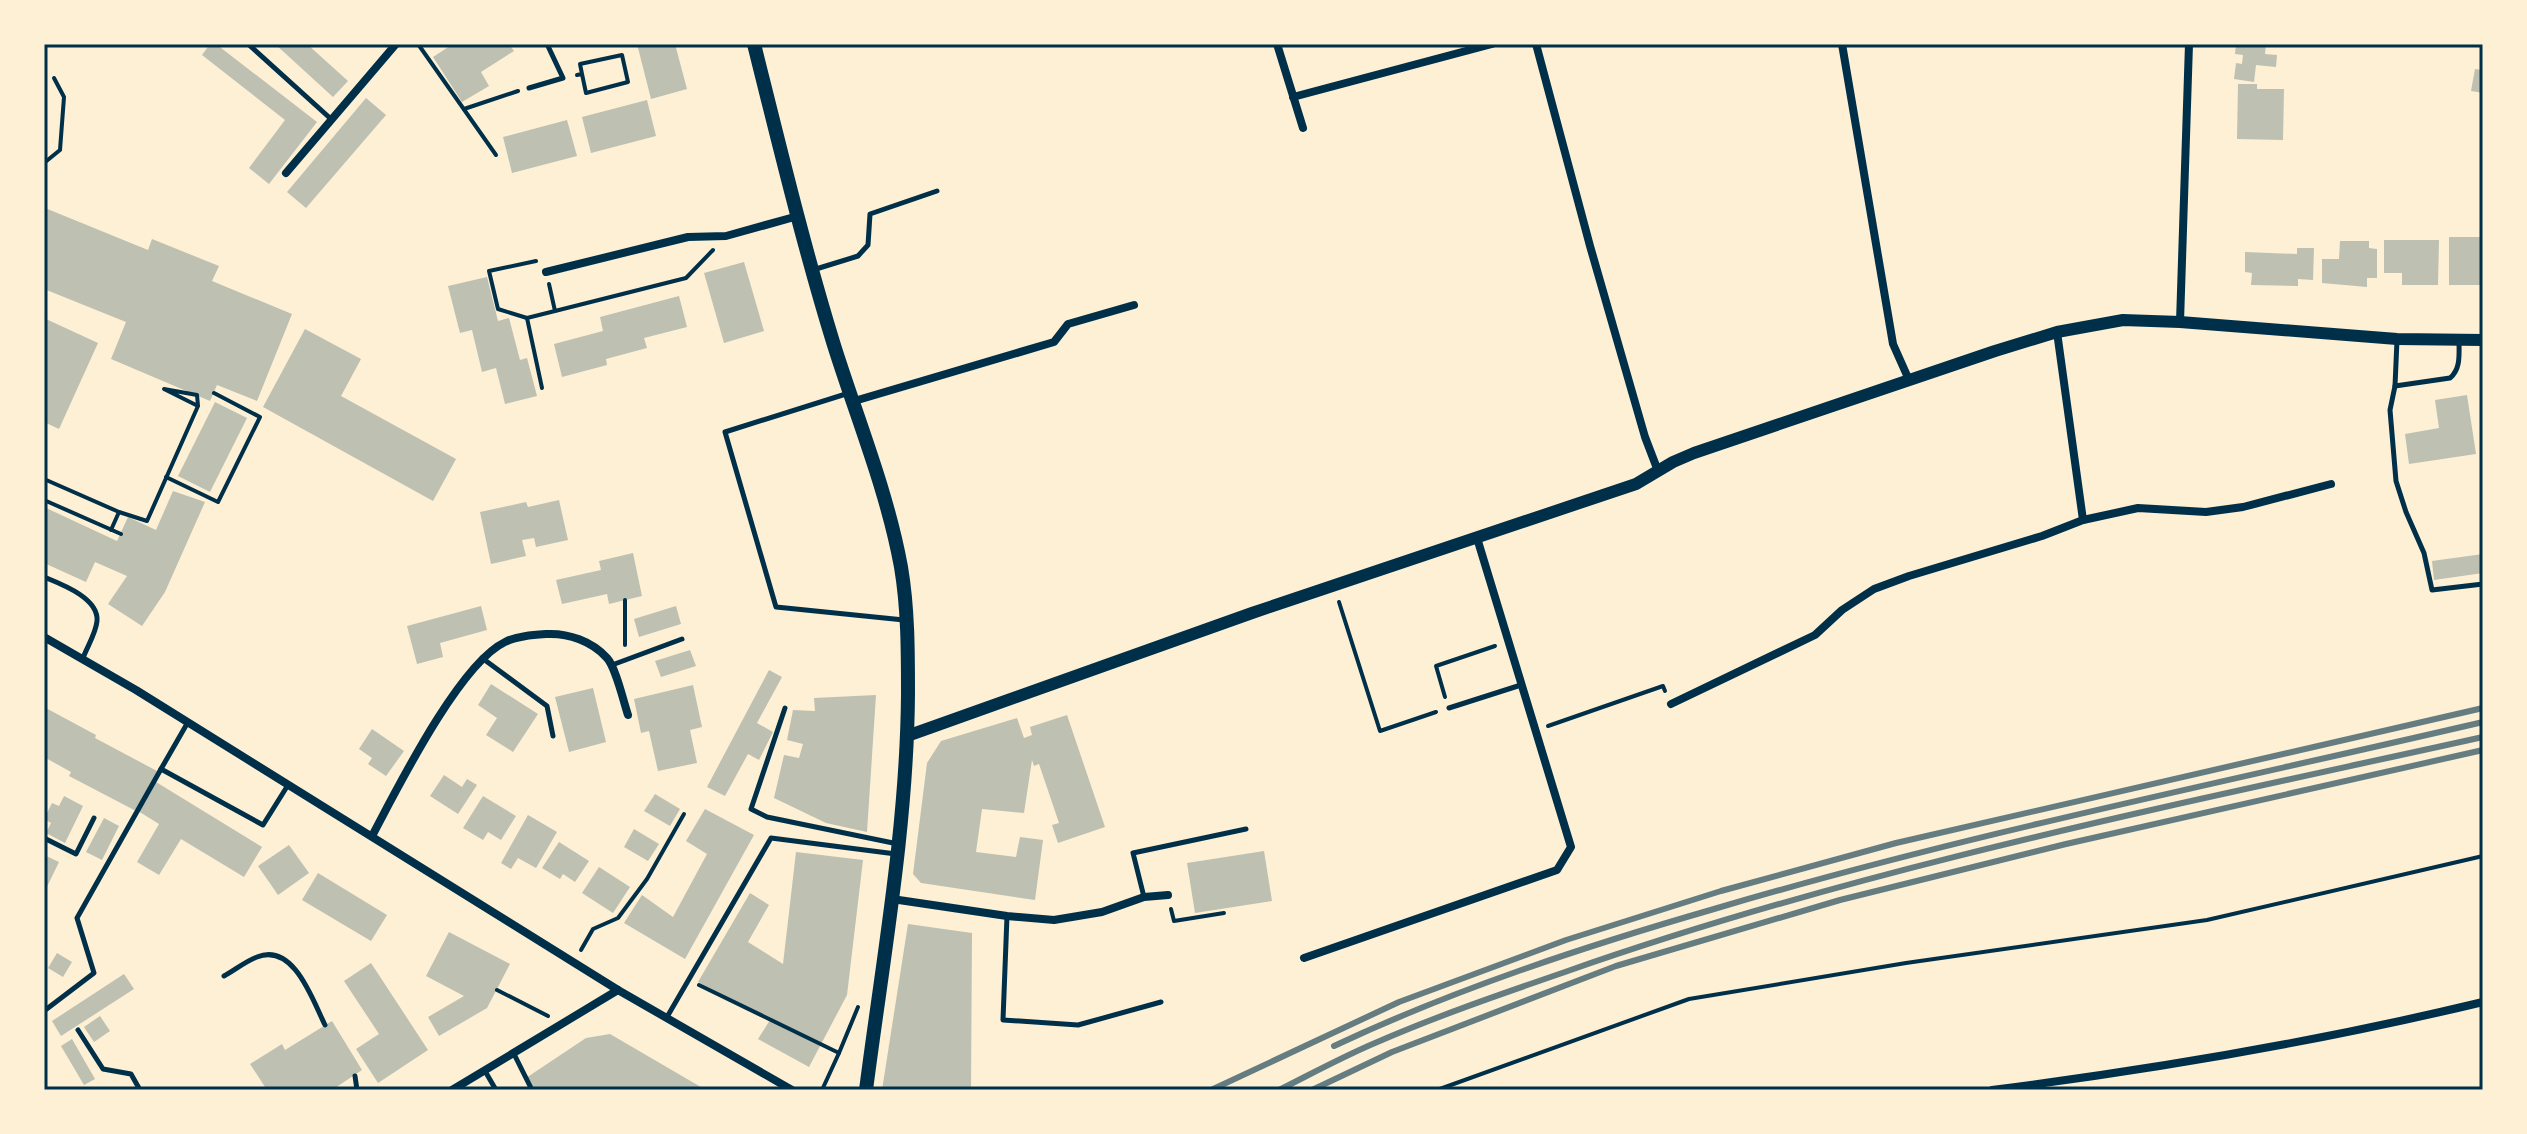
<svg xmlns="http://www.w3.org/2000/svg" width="2527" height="1134" viewBox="0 0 2527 1134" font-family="'Zilla Slab',serif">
<rect width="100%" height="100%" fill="#fdf0d5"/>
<g fill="#bec0b2">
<polygon points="210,44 216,44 317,122 269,184 249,168 285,120 202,55"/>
<polygon points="275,44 307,44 348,81 333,97"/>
<polygon points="453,44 509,44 514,51 481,72 489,86 462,102 433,57"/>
<polygon points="637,44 675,44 687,89 651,99"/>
<polygon points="2236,44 2266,44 2265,54 2277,55 2276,67 2256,65 2254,82 2234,79 2236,63 2242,64 2243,55 2235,54"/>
<polygon points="2475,69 2483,70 2483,93 2471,91"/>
<polygon points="2238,84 2257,84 2257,89 2284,89 2283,140 2237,139"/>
<polygon points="366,98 386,115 306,208 287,192"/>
<polygon points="647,100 656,136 591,153 582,117"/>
<polygon points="567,120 577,156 512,173 503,137"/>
<polygon points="45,208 148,250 152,239 219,266 212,281 292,314 257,401 217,385 210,401 111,359 126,322 44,289"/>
<rect x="2449" y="237" width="34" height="48"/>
<polygon points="2384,240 2439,240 2438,285 2402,285 2402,273 2384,273"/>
<polygon points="2340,241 2369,241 2369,248 2377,249 2377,278 2367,278 2367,287 2322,283 2322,259 2339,259"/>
<polygon points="2297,248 2314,248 2313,280 2298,279 2298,286 2251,285 2252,273 2245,272 2245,252 2297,254"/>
<polygon points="744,262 764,331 724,343 704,273"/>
<polygon points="487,277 498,321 509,318 520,360 527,358 537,396 505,404 496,368 482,372 472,330 460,333 448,286"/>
<polygon points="679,296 687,327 644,338 647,348 606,359 607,365 562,377 554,344 603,331 600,317"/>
<polygon points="46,319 98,343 59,429 44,422"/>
<polygon points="305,329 361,359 341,396 456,459 433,501 263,407"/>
<polygon points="2467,395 2476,454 2409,464 2405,434 2439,428 2435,400"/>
<polygon points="215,402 247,418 210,492 178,476"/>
<polygon points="173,491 205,502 165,592 142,626 108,604 127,576 95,562 86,582 44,563 44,507 117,541 128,517 156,530"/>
<polygon points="559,500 568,540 536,547 534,538 522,540 526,556 491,564 480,512 526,502 528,507"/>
<polygon points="633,553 642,596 609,604 607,594 562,604 556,580 601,570 599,561"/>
<polygon points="2483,554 2483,573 2434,580 2432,561"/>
<polygon points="481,606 487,630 440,643 443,657 417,664 407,626"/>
<polygon points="676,606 681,624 639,637 634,619"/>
<polygon points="690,650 696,666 661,677 655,661"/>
<polygon points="769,670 782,677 757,723 773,732 759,760 748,754 725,796 707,787"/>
<polygon points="491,684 538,714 513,752 486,735 497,718 478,705"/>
<polygon points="693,685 702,727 690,730 697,763 658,771 649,731 641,733 634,699"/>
<polygon points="593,688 606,742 569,752 555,697"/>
<polygon points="876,695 867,832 826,823 774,798 784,755 799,758 803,744 787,740 793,710 815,711 814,698"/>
<polygon points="44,707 96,735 95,738 157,771 136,811 69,776 71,772 44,757"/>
<polygon points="1067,715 1105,827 1058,843 1052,825 1059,823 1039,764 1034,766 1032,760 1024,813 982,809 976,852 1016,857 1020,837 1043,840 1035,900 921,883 913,874 927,763 941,741 1017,718 1024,738 1032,735 1030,727"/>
<polygon points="372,729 404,751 386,776 368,764 372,758 359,749"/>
<polygon points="444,775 462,787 467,779 477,785 458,814 430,796"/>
<polygon points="156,782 262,847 244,877 181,839 159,875 137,862 159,824 138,811"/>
<polygon points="655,794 680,809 670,826 644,811"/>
<polygon points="64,796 83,806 65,843 46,833 51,823 44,819 52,803 59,806"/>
<polygon points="483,796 516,816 501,840 488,832 483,840 463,828"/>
<polygon points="705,809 754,835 685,959 624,923 642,895 673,917 707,854 686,841"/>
<polygon points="528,815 557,832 536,868 518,858 511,869 501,863"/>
<polygon points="104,818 119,826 102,860 86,852"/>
<polygon points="634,829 659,844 648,861 624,847"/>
<polygon points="559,842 589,861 575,882 563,874 560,879 542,868"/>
<polygon points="289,845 309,873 278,895 258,866"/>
<polygon points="1264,851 1272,901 1195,913 1187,863"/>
<polygon points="796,852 863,860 847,995 809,1067 758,1039 770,1020 698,982 750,893 769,905 748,942 783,964"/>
<polygon points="44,855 59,862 44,893"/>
<polygon points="599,867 630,887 613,913 582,893"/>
<polygon points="318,873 387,915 371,941 302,900"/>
<polygon points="908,924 972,933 971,1090 882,1090"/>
<polygon points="449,932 510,964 487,1008 439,1036 428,1017 464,996 426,976"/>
<polygon points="57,953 72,962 63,977 48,968"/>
<polygon points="371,963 428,1050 378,1083 356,1049 379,1034 344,981"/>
<polygon points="124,974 134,989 61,1036 52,1021"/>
<polygon points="100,1016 110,1031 94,1042 84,1027"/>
<polygon points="332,1021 362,1070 332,1090 267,1090 250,1064 282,1044 285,1050"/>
<polygon points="610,1034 706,1090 533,1090 526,1078 586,1038"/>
<polygon points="72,1039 95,1079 84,1085 61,1046"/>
</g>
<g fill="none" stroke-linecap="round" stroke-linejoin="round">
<g stroke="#003049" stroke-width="4">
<polyline points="418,44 496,155"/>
<polyline points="577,75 582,74 580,64 622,55 628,82 586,93 582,74"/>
<polyline points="464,109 518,91"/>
<polyline points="44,163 60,150 64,97 54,78"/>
<polyline points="555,311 686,278 713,250"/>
<polyline points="527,318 498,309 489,271 536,261"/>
<polyline points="542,388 527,318 555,311 549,284"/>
<polyline points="166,477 218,502 260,417 214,393"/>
<polyline points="44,479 119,512 147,521 198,406 197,395 164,389 198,406"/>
<polyline points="44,500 121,534"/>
<polyline points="111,530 119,512"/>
<polyline points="625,600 625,645"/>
<polyline points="1339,602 1380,731 1436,712"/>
<polyline points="1445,697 1436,666 1495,646"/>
<polyline points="1548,726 1663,686 1665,691"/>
<polyline points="1171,909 1174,921 1224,913"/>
<polyline points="581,950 593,929 618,918 647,879 684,814"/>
<polyline points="699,985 839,1053 822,1090"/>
<polyline points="497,990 548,1016"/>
<polyline points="839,1053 858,1007"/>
<polyline points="1437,1090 1689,999 1906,963 2207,920 2483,856"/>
</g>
<g stroke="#003049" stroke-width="5">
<polyline points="248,44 331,119"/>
<polyline points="529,88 563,78 547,44"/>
<polyline points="816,269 858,256 868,245 870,214 937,191"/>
<polyline points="2397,340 2395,386 2390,410 2396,481 2406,512 2424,553 2432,590 2483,584"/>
<path d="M2395,386l55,-8c11,-9 9,-24 9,-38"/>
<polyline points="849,393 725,432 776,607 904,620"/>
<path d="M44,577c17,7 55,21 53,44 -1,12 -10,26 -14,37"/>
<polyline points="482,658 547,706 553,736"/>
<polyline points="612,665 682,639"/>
<polyline points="785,708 751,809 767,817 898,844"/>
<polyline points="1449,708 1521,685"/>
<polyline points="161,769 188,722"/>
<polyline points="44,838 76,854 94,818"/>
<polyline points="1144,897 1133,853 1246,829"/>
<polyline points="1007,916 1003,1020 1078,1025 1161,1002"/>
<path d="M224,976c11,-6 22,-15 33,-19 37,-15 56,44 68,68"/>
<polyline points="44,1011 94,973 77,918 161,769 263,825 288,785"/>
<polyline points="667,1017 771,838 896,854"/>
<polyline points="78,1030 103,1069 131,1074 140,1090"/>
<polyline points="514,1054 532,1090"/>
<polyline points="485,1071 496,1090"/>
<polyline points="355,1076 357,1090"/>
</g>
<g stroke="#003049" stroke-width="8">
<polyline points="1277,44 1303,128"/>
<polyline points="1536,44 1590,246 1645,437 1658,471"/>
<polyline points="1842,44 1893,344 1909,380"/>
<polyline points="1293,97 1492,44"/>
<polyline points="286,173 396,44"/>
<polyline points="546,272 688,237 726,236 798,216"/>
<polyline points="2180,322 2189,44"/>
<polyline points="2057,332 2083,520"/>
<polyline points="851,402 1054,342 1068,324 1134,305"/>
<polyline points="44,637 136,690 618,990 792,1090"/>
<polyline points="1671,704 1815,635 1842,610 1874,589 1909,576 2042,536 2083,520 2138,508 2206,512 2243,507 2331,484"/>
<path d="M372,836c25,-47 87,-172 133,-194 12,-6 28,-7 42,-8 21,-1 45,7 60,24 9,10 16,42 21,57"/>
<polyline points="892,899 1007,916 1054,920 1102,912 1144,897 1168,895"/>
<polyline points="1304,958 1557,870 1571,847 1477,538"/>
<polyline points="452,1090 618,990"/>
<path d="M1992,1090c165,-21 329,-49 491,-88"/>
</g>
<polyline stroke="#003049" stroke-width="12" points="907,736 1252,613 1636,484 1673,462 1694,453 1995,351 2057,332 2123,320 2180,322 2397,339 2483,340"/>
<path stroke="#003049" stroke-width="14" d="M754,44c25,100 49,200 79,298 23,74 54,148 68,225 7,41 7,85 7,127 -1,133 -25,264 -42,396"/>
<g stroke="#657d81" stroke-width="6">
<path d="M1334,1046c121,-57 252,-100 380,-137 253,-75 512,-127 769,-187"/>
<polyline points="1211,1090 1399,1002 1566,940 1721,891 1896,843 2483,708"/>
<path d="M1279,1090c32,-16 63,-33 96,-47 62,-27 126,-49 190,-71 298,-105 610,-167 918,-235"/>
<polyline points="1312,1090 1392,1052 1616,966 1840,900 2066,844 2483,750"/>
</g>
</g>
<rect width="2527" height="1134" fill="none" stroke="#fdf0d5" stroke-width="92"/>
<rect x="46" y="46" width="2435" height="1042" fill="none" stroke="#003049" stroke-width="3"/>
</svg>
